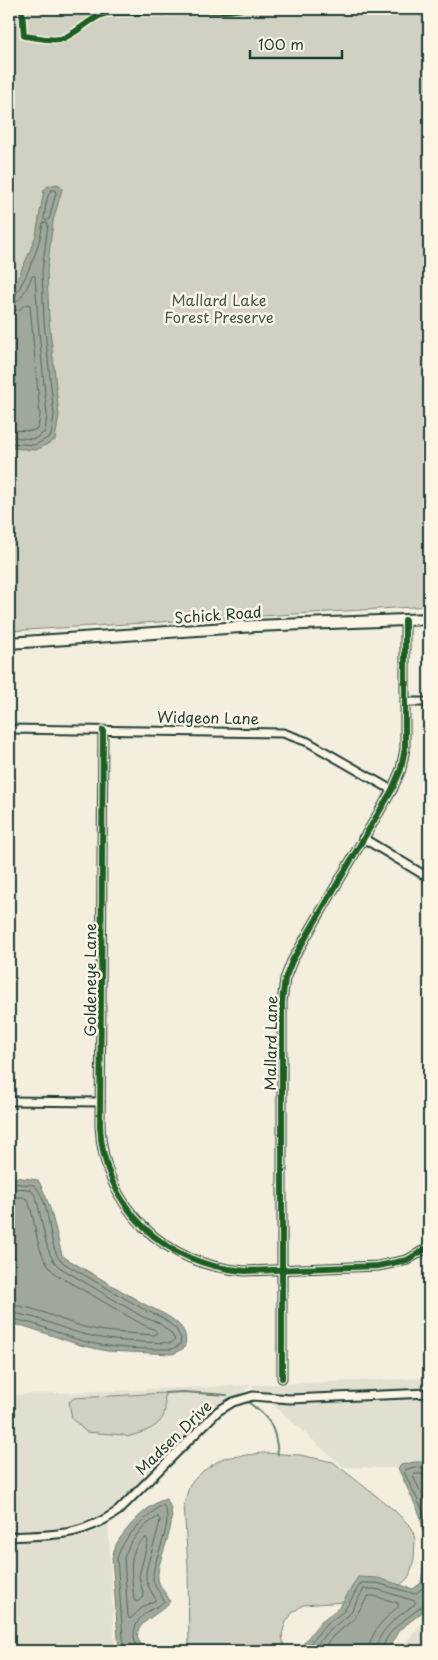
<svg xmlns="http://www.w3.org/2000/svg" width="438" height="1660" viewBox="0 0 438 1660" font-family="'Playpen Sans',sans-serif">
<rect width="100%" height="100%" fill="#f3eede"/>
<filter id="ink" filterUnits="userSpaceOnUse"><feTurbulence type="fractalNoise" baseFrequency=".02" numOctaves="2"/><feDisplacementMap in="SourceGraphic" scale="10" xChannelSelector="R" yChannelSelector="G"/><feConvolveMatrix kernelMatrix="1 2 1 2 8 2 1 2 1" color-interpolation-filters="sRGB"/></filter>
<g filter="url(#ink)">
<g fill="#e1dfd0">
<polygon points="429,1378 429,1469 343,1467 251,1385 108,1522 115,1651 9,1651 9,1395"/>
<polygon points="429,1616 429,1651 398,1651"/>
</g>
<g fill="#d0d1c2" stroke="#78877b">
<polygon points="9,9 429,9 429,606 9,631"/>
<path d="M165,1393c-1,5 0,11 0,16 -2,19 -22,23 -38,28l-3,-2 -38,-3 -14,-14 -3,-16 5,-4z"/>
<polygon points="263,1453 300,1455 333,1462 394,1510 412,1528 415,1540 414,1559 409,1577 398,1587 358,1601 303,1605 293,1612 286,1622 282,1634 284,1651 189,1651 188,1567 184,1504 190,1484 203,1471 223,1458"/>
</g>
<g fill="#a0a89b" stroke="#6c7d72">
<polygon points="58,184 62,189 53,221 47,271 49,320 59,415 55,440 36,450 11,448 9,446 9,296 28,256 36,235 44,190 48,186"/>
<path d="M15,1177l23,3c13,23 17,49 24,75l5,4c26,15 51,30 77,45 13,7 26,11 36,22 6,7 7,13 4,22l-11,6 -66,-3 -27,-6 -56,-19 -15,-2v-146z"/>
<polygon points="414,1462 426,1462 429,1464 429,1607 399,1630 387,1651 298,1651 320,1622 340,1607 358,1577 378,1578 413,1589 421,1583 426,1546 420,1515 398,1468 401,1465"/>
<path d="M166,1499c17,20 -10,58 -8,79 0,8 9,16 12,23 -10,16 -52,26 -22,50h-29l-7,-93c1,-5 3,-11 5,-15 9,-15 33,-41 49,-44z"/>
</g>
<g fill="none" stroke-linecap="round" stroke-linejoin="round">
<g stroke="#53685d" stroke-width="1">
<path d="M51,190h4l1,3 -7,26 -3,2 -2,-2c1,-9 2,-22 7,-29z"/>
<path d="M9,298l6,-2c13,-22 24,-47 28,-73l4,-1 1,3 -6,46 2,50 10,94 -3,21 -16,9 -26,-2"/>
<path d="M9,304c13,-1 18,-17 23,-28h3l3,45 9,94 -2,17 -11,7 -25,-2"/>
<polyline points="9,311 18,310 27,304 30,305 40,415 38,428 32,431 9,430"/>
<path d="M9,1183l25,2c18,18 12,52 25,74l6,5 82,47 16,7 13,11 5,9 -1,7 -8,4c-30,0 -63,0 -93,-9 -23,-7 -46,-19 -70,-21"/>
<path d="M9,1189c6,0 18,-2 23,2 4,4 6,13 7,19 5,18 6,45 20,57l84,50 16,6 12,10 4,7 -4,3c-29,-1 -60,-1 -88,-9 -25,-6 -49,-20 -74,-21"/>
<path d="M9,1197h14l5,3c9,24 7,58 29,75l83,48 15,7 2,3 -3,2c-23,-2 -47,-2 -70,-8 -25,-7 -49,-21 -75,-22"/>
<polyline points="429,1468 414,1467 405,1470 404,1472 424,1513 429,1538"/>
<polyline points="429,1474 415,1474 413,1476 429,1509"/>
<path d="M158,1517l2,3c-2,17 -15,44 -14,58 1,9 7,15 10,22l-13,7 -13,12 -2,-2 -4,-59c4,-15 19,-34 34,-41z"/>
<path d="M146,1538l2,3 -9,35 5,21 -7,5 -3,-2c-1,-19 -10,-51 12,-62z"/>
<path d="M124,1651l-7,-93c7,-23 26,-37 43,-52l3,-1c13,16 -10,53 -10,72 0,10 8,16 11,24 -5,6 -11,7 -17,11 -13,9 -18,27 -7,39"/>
<polyline points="304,1651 324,1626 344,1611 361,1583 377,1583 415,1594 426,1585 429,1564"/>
<path d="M312,1651l16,-20 21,-16 15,-26h12l39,12v3c-16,12 -38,26 -39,47"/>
<path d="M321,1651l12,-15 21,-17 14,-23h6l24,7v4c-13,11 -29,26 -29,44"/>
<path d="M382,1651c3,-21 27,-34 42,-46l5,-1"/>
</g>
<g stroke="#6c7d72" stroke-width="2">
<polyline points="165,1393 183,1392 227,1395"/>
<path d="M248,1402c23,17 27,24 30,52"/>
</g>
<g stroke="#1f3d34" stroke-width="11">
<g id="street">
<polyline points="406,702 429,702"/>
<polyline points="9,729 283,733 308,742 392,790"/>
<path d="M103,730l-3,396c4,82 64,139 145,145l133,-5 29,-6 22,-13"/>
<polyline points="363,838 429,878"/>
<polyline points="9,1101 100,1102"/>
<polyline points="282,1378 282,1002 285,979 292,961 392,790 401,769 405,748 405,620"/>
<path d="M9,1537c44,-3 70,1 109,-26l100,-100 15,-9 20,-6 37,3 139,-6"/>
</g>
</g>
<g stroke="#1f3d34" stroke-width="14">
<polyline id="secondary" points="9,643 255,626 429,619"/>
</g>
<use href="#street" stroke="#fcf5e5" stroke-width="7"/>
<use href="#secondary" stroke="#fcf5e5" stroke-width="10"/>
<g stroke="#fcf5e5" stroke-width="9">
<g id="cycleway">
<path d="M22,9l2,27c11,1 25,5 36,3 15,-3 29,-21 46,-26l123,-2 14,-2"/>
<path d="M103,730l-3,396c4,82 64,139 145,145l133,-5 29,-6 22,-13"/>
<polyline points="282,1378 282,1002 285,979 292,961 392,790 401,769 405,748 405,620"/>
</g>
</g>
<use href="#cycleway" stroke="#1b5e20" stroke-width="6"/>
</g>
</g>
<g text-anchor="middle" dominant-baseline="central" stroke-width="5" stroke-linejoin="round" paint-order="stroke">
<g font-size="15" fill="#425b50" stroke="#fcf5e5">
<text x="219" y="299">Mallard Lake<tspan x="219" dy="17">Forest Preserve</tspan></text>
</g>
<g font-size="15" fill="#1f3d34" stroke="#fcf5e5">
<text transform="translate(218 614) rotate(-4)">Schick Road</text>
<text transform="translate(208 717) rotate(1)">Widgeon Lane</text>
<text transform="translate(89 980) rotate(-90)">Goldeneye Lane</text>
<text transform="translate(270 1043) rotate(-89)">Mallard Lane</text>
<text transform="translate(173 1437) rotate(-44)">Madsen Drive</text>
</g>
</g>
<rect width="438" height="1660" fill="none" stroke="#fcf5e5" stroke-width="30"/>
<rect x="15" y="15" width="408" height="1630" fill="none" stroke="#1f3d34" stroke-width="2" filter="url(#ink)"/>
<path d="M250 50v8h92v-8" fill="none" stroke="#1f3d34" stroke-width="2.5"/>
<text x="258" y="50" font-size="15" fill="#1f3d34" stroke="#fcf5e5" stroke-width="4" paint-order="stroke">100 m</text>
</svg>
